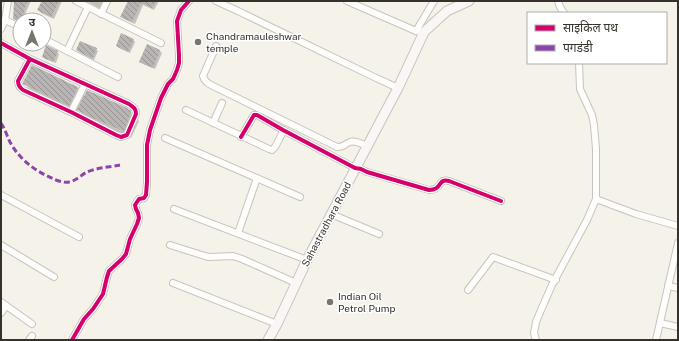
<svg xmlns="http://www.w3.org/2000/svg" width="679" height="341" viewBox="0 0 679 341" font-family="'Public Sans','Noto Sans Devanagari',sans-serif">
<defs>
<pattern id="building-back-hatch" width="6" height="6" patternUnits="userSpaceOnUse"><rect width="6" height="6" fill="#b7b4b3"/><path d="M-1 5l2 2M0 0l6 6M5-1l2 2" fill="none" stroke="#969392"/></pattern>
</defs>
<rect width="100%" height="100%" fill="#f5f2e9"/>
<g fill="#0003">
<polygon points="15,1 31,1 26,12 25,20 20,20 20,23 14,18"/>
<polygon points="43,1 62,1 54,19 41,13 38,10"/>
<polygon points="86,1 105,1 101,9"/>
<polygon points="129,1 159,1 154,10 143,5 135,24 124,19 122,17"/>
<polygon points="133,39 135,42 130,53 119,48 117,46"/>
<polygon points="147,46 160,51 162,53 155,69 143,64 140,61"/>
<polygon points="96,49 98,51 94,60 79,52 77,50"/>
<polygon points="57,52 59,54 56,63 45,59 43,57"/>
<polygon points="32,66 78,88 85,96 130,112 139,121 131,138 105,127 86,117 78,110 77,113 32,91 24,83"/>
</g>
<g fill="url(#building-back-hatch)">
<polygon points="14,1 28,1 24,10 23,20 20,20 20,22 13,19"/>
<polygon points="42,1 59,1 51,17 37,10"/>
<polygon points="128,1 156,1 152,8 141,3 132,22 120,17"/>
<polygon points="121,33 134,39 128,52 116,46"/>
<polygon points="80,41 97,48 92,59 76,50"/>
<polygon points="147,44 160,50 153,68 139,62"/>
<polygon points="46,45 58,51 53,62 42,57"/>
<polygon points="32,65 78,87 69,106 23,84 23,82"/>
<polygon points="87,90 127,108 131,111 131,113 124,131 97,120 77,110"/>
</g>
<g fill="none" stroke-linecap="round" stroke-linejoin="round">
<g stroke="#c6c4bc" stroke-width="8">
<g id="minor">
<polyline points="76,1 161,43"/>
<polyline points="216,1 238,11 374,77 398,88"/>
<polyline points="347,1 416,31 424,32"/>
<polyline points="558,1 560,7 564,13"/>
<polyline points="101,14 107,1"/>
<polyline points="5,20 20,27"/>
<polyline points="1,29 5,20 8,1"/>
<polyline points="416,31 434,1"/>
<polyline points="44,39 118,77"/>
<path d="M1,43l29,16 99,45c4,3 7,4 7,10l-9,21 -6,2 -5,-2 -45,-23 -48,-22c-4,-3 -5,-5 -5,-9l12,-22"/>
<path d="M216,46l-13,30c1,4 4,7 8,9l126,62c8,0 7,-3 13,-5 5,-2 12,2 17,4"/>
<polyline points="67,51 88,7"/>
<polyline points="186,110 269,149 272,150 275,147 284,130"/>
<polyline points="71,112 85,84"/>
<polyline points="213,123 222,103"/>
<path d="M241,137l13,-22h3l26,15 72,38 6,1 6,3 62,18c14,0 8,-12 20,-9l52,20"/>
<polyline points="165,138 300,197"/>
<polyline points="1,195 79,237"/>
<polyline points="596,199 636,214 678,226"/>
<polyline points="174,209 307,260"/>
<polyline points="331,214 379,234"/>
<polyline points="238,233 257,178"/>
<polyline points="1,245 54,277"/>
<polyline points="170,245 205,256 209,257 233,256 242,259 296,283"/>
<polyline points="173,283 277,324"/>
<polyline points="668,286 678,288"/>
<polyline points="468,290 493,257 556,280"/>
<polyline points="1,302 32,324"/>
<polyline points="1,313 6,306"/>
<polyline points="660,323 678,327"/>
<polyline points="29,340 32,336"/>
<polyline points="72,340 84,319 93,309 103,294 107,277 109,271 122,259 126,254 130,239 137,224 139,218 138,213 136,209 135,205 139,199 144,198 146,195 147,182 147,145 150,130 161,98 168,84 173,79 177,70 179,63 179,55 177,21 181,10 189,1"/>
<polyline points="536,340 534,333 536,322 541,310 552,285 587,220 596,199 596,149 594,125 592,115 580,89 579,63"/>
<polyline points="656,340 678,243"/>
</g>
</g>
<g stroke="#c6c4bc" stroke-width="11">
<polyline id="secondary" points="268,340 277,324 307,260 398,88 424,32 447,11 469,1"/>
</g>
<use href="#minor" stroke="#fefdfc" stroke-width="6"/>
<use href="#secondary" stroke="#faf6f6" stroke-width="9"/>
<path stroke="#8e44ad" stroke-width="3" stroke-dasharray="6 3" stroke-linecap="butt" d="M1,123c4,6 6,13 9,19 9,17 26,30 44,37 4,2 10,4 15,3 7,-1 12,-7 18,-10 9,-4 23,-5 33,-7"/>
<g stroke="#fff" stroke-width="6">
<g id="cycleway">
<path d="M1,43l29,16 99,45c4,3 7,4 7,10l-9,21 -6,2 -5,-2 -45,-23 -48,-22c-4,-3 -5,-5 -5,-9l12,-22"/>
<path d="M241,137l13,-22h3l26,15 72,38 6,1 6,3 62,18c14,0 8,-12 20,-9l52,20"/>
<polyline points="72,340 84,319 93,309 103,294 107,277 109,271 122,259 126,254 130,239 137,224 139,218 138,213 136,209 135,205 139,199 144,198 146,195 147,182 147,145 150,130 161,98 168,84 173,79 177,70 179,63 179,55 177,21 181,10 189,1"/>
</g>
</g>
<use href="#cycleway" stroke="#d6006c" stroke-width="4"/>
</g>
<g fill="#78756e" stroke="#fff" stroke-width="1.5">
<circle cx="198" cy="42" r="4"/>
<circle cx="330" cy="302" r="4"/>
</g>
<g text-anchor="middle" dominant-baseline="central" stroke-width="3" stroke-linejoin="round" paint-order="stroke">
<g font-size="10" fill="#35322c" stroke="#fff" text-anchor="start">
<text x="206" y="36">Chandramauleshwar<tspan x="206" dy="12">temple</tspan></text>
<text x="338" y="296">Indian Oil<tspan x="338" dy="12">Petrol Pump</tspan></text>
</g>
<g font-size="10" fill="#35322c" stroke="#fff">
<text transform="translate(326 224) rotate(-62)">Sahastradhara Road</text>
</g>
</g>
<rect width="679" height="341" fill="none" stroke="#35322c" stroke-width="4"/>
<rect x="527" y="12" width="140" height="52" fill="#ffffff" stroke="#aeadab"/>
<rect x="535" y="25" width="20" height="6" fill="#d6006c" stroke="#aeadab"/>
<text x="563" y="32" font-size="12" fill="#35322c">साइकिल पथ</text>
<rect x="535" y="45" width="20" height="6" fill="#8e44ad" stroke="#aeadab"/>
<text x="563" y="52" font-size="12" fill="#35322c">पगडंडी</text>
<g transform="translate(32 32)"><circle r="19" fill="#ffffff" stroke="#aeadab"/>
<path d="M0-3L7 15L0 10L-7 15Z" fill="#78756e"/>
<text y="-6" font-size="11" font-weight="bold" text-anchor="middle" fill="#35322c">उ</text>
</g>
</svg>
